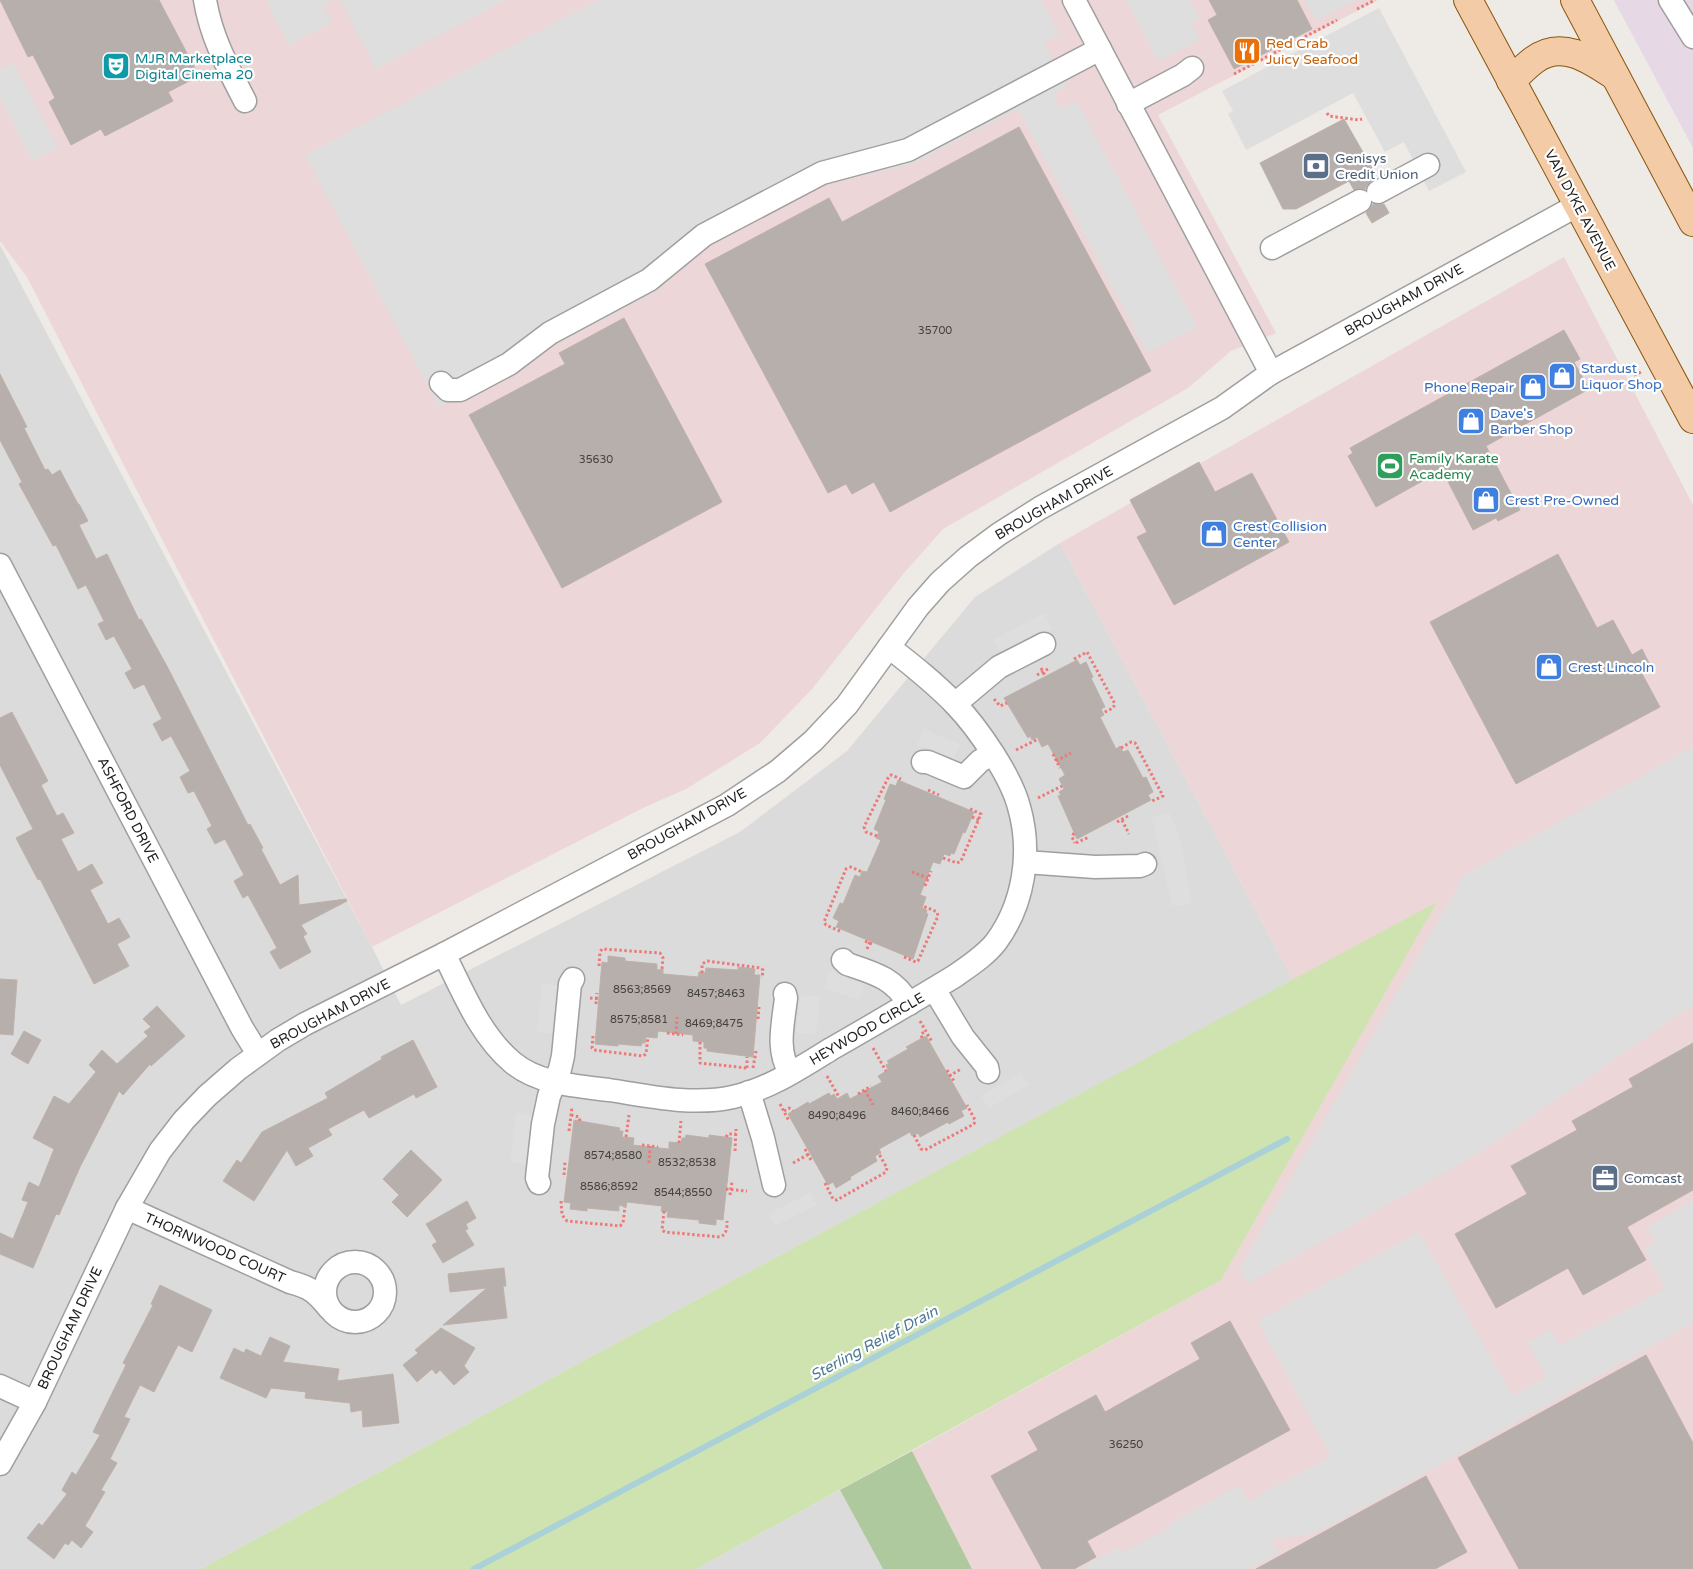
<svg xmlns="http://www.w3.org/2000/svg" width="1693" height="1569" viewBox="0 0 1693 1569" font-family="'Varela Round',sans-serif">
<rect width="100%" height="100%" fill="#eeeae5"/>
<g fill="#dcdbdb">
<polygon points="0,245 372,947 401,1005 740,832 847,751 975,597 1060,543 1293,980 587,1359 201,1569 0,1569"/>
<polygon points="840,1490 883,1569 696,1569"/>
</g>
<g fill="#edd6d7">
<polygon points="0,0 1378,0 1158,115 1276,333 1231,351 1188,388 943,529 904,573 812,689 760,743 686,789 643,808 372,947 27,277 0,241"/>
<polygon points="1564,257 1693,505 1693,1569 972,1569 912,1451 1221,1280 1436,903 1293,980 1060,543"/>
</g>
<polygon fill="#e7d8e5" points="1614,0 1693,0 1693,148 1618,8"/>
<polygon fill="#cee3b0" points="1437,902 1221,1280 696,1569 201,1569 587,1359"/>
<polygon fill="#afc99e" points="912,1451 972,1569 883,1569 840,1490"/>
<g fill="#dedede">
<polygon points="266,0 334,0 323,6 332,22 289,45"/>
<polygon points="340,0 506,0 376,69"/>
<polygon points="598,0 1041,0 1059,35 1044,43 1067,86 1053,94 1061,109 1077,101 1197,327 1147,353 1018,109 911,165 825,184 695,254 655,292 439,407 305,155"/>
<polygon points="1126,0 1190,0 1200,18 1191,23 1200,40 1158,61"/>
<polygon points="1304,0 1356,0 1316,21"/>
<polygon points="1379,8 1466,172 1429,191 1404,142 1385,152 1353,93 1246,150 1228,114 1233,111 1222,91"/>
<polygon points="13,62 58,147 32,161 0,98 0,70"/>
<polygon points="1044,613 1052,629 1002,656 993,640"/>
<polygon points="924,729 960,744 953,760 917,745"/>
<polygon points="1693,747 1693,1005 1478,1154 1247,1284 1239,1269 1464,875"/>
<polygon points="1169,812 1178,833 1184,857 1192,904 1172,906 1152,818"/>
<polygon points="830,970 865,982 859,1000 824,988"/>
<polygon points="542,984 561,986 556,1034 537,1032"/>
<polygon points="800,995 820,997 816,1034 796,1033"/>
<polygon points="1021,1073 1029,1085 989,1108 981,1096"/>
<polygon points="516,1113 535,1115 529,1164 510,1162"/>
<polygon points="810,1192 817,1205 775,1226 769,1214"/>
<polygon points="1693,1201 1693,1323 1330,1526 1316,1532 1302,1536 1272,1539 1279,1554 1248,1569 1079,1569 1119,1547 1123,1552 1170,1527 1169,1524 1239,1485 1248,1501 1331,1456 1257,1321 1419,1232 1513,1396 1546,1377 1527,1342 1550,1329 1560,1345 1665,1289 1644,1249 1655,1242 1647,1227"/>
</g>
<g fill="none" stroke-linecap="round" stroke-linejoin="round">
<polyline stroke="#aad1d8" stroke-width="6" points="474,1569 1287,1139"/>
</g>
<g fill="#b7afab" stroke="#beb1a9">
<polygon points="0,0 159,0 199,76 168,92 173,101 105,136 101,129 71,145 49,102 55,98 33,55 28,57"/>
<polygon points="1209,0 1297,0 1312,29 1234,69 1208,20 1217,15"/>
<polygon points="1344,119 1372,168 1366,171 1372,180 1367,185 1365,189 1360,188 1354,190 1349,181 1296,209 1283,209 1260,163"/>
<polygon points="1019,127 1151,371 890,512 874,482 852,494 846,484 828,493 705,264 829,198 842,222"/>
<polygon points="1373,204 1378,205 1384,204 1389,213 1372,223 1366,213 1371,208"/>
<polygon points="624,318 722,502 562,588 469,415 565,364 559,353"/>
<polygon points="1564,330 1580,359 1574,362 1589,389 1486,446 1520,510 1498,521 1496,518 1473,530 1442,470 1376,507 1348,456 1353,453 1350,448"/>
<polygon points="0,374 27,427 24,428 45,470 48,469 52,475 60,470 78,504 79,504 88,521 79,525 96,559 107,554 139,620 141,619 169,670 248,825 250,824 263,848 261,849 280,885 298,875 299,905 346,899 347,901 301,925 307,934 303,936 311,952 280,969 270,952 277,948 248,895 243,898 234,881 244,875 225,839 215,844 207,829 212,826 194,791 188,793 180,777 190,771 171,736 162,741 153,724 162,719 144,684 134,689 125,673 132,669 114,636 106,640 98,624 104,621 86,585 78,589 56,545 53,546 19,484 22,482 0,440"/>
<polygon points="1199,462 1215,492 1252,473 1289,542 1174,605 1137,537 1147,532 1130,500"/>
<polygon points="1558,554 1597,628 1613,620 1632,655 1642,649 1650,665 1640,670 1660,707 1516,784 1430,622"/>
<polygon points="1077,660 1080,665 1086,662 1093,677 1091,678 1105,707 1101,709 1104,715 1100,717 1116,749 1120,746 1123,752 1128,750 1143,778 1146,777 1153,792 1148,795 1151,800 1077,839 1058,796 1061,795 1059,792 1064,789 1059,779 1065,775 1048,744 1042,747 1037,737 1032,740 1030,736 1028,738 1004,698"/>
<polygon points="12,712 48,781 41,785 57,816 63,813 74,833 61,839 78,872 92,864 103,883 90,890 108,924 119,918 130,937 117,944 129,966 94,984 40,879 38,880 16,838 33,829 0,765 0,718"/>
<polygon points="898,780 974,812 965,833 963,832 954,854 951,853 950,856 944,854 940,864 933,862 920,895 926,897 922,908 927,910 926,913 928,914 913,959 836,927 839,921 833,918 840,903 843,904 855,875 860,877 862,871 867,872 881,840 876,838 879,832 874,829 886,800 884,799 890,784 896,786"/>
<polygon points="608,956 625,958 625,961 657,964 657,970 663,969 663,974 698,977 699,972 705,973 706,968 738,970 738,967 755,969 754,975 760,975 753,1057 707,1051 707,1048 704,1048 704,1042 693,1041 693,1035 658,1031 657,1038 646,1037 645,1043 642,1043 641,1046 618,1044 618,1046 595,1044 602,962 608,963"/>
<polygon points="0,979 17,980 13,1035 0,1034"/>
<polygon points="157,1006 185,1036 151,1066 150,1064 123,1095 119,1091 80,1167 59,1215 56,1214 33,1268 0,1254 0,1233 13,1239 28,1202 22,1200 29,1182 39,1187 54,1149 33,1138 54,1096 69,1104 96,1072 89,1065 102,1050 117,1064 148,1036 144,1032 151,1027 143,1019"/>
<polygon points="24,1031 41,1040 28,1064 11,1054"/>
<polygon points="926,1036 967,1108 961,1111 964,1116 949,1124 948,1122 920,1137 918,1133 912,1136 910,1132 879,1149 881,1153 875,1156 877,1161 850,1177 851,1179 836,1188 833,1182 828,1185 788,1114 808,1102 809,1104 829,1093 831,1096 834,1094 837,1099 847,1093 850,1099 882,1082 878,1076 888,1070 886,1065 889,1063 887,1061 908,1049 906,1047"/>
<polygon points="413,1040 437,1087 416,1098 414,1094 369,1118 364,1110 328,1129 332,1135 308,1148 313,1156 296,1166 287,1150 254,1201 223,1181 237,1160 241,1163 262,1132 328,1098 325,1093 382,1059 381,1057"/>
<polygon points="1693,1043 1693,1190 1627,1227 1646,1260 1583,1295 1568,1268 1496,1308 1455,1234 1527,1194 1511,1166 1577,1130 1572,1121 1633,1087 1629,1079"/>
<polygon points="574,1120 620,1128 619,1131 623,1131 622,1137 634,1138 633,1145 650,1147 669,1149 669,1142 681,1143 682,1138 685,1138 686,1135 709,1138 709,1135 732,1138 723,1220 716,1219 716,1225 699,1223 699,1220 667,1217 668,1212 661,1211 662,1206 627,1202 626,1207 619,1205 619,1211 587,1208 587,1211 570,1209 571,1203 564,1202"/>
<polygon points="411,1150 442,1180 407,1217 392,1202 399,1195 383,1179"/>
<polygon points="467,1201 476,1218 466,1224 468,1229 465,1230 474,1245 443,1263 432,1245 437,1242 426,1224"/>
<polygon points="504,1268 506,1286 503,1286 507,1318 443,1325 487,1288 450,1292 448,1274"/>
<polygon points="160,1285 212,1310 192,1352 178,1345 154,1392 140,1385 124,1417 130,1419 110,1459 117,1463 101,1490 105,1492 85,1526 93,1532 81,1548 72,1540 68,1545 65,1543 54,1559 27,1538 39,1523 42,1526 67,1494 62,1490 72,1472 76,1475 100,1435 93,1432 126,1365 123,1363 153,1305 151,1304"/>
<polygon points="1230,1321 1290,1430 1087,1541 1096,1557 1074,1569 1042,1569 991,1476 1038,1450 1028,1432 1096,1395 1105,1412 1200,1359 1191,1343"/>
<polygon points="441,1328 475,1348 464,1366 469,1372 454,1385 440,1370 436,1374 432,1369 417,1382 403,1365 418,1353 415,1350"/>
<polygon points="270,1337 290,1346 283,1362 339,1369 337,1381 393,1374 399,1423 363,1427 362,1410 351,1412 350,1403 305,1398 306,1392 271,1388 266,1398 220,1378 234,1348 244,1353 246,1349 261,1356"/>
<polygon points="1646,1355 1693,1443 1693,1569 1519,1569 1458,1458"/>
<polygon points="1426,1476 1467,1552 1435,1569 1256,1569"/>
</g>
<g fill="none" stroke-linecap="round" stroke-linejoin="round">
<g stroke="#9f9f9f" stroke-width="25">
<g id="minor">
<path d="M205,0c6,37 23,68 40,101"/>
<polyline points="1074,0 1271,373"/>
<polyline points="1670,0 1693,37"/>
<polyline points="1128,104 1183,75 1192,68"/>
<polyline points="1378,192 1428,165"/>
<polyline points="1272,248 1360,201"/>
<polyline points="441,383 448,390 460,390 509,364 550,333 649,280 704,235 822,173 908,150 1100,49"/>
<polyline points="0,565 242,1028 258,1054"/>
<polyline points="955,704 999,667 1044,644"/>
<polyline points="923,762 928,762 964,777 980,761 992,754"/>
<polyline points="1025,862 1095,867 1140,866 1145,864"/>
<path d="M444,954c19,37 35,80 68,108 26,22 64,24 97,28 39,6 84,16 124,7 36,-8 67,-29 98,-48 42,-24 83,-48 124,-73 14,-10 30,-20 41,-34 28,-38 36,-90 23,-135 -8,-31 -41,-79 -64,-103 -20,-21 -43,-39 -66,-57"/>
<path d="M843,960l4,4c27,9 47,14 62,40"/>
<polyline points="934,989 963,1037 987,1067 988,1072"/>
<path d="M785,994l1,4c-3,27 -10,51 4,75"/>
<polyline points="749,1092 763,1138 774,1185"/>
<polyline points="539,1183 537,1178 543,1124 549,1096 560,1069 563,1056 570,984 573,979"/>
<path d="M127,1208l163,74c20,5 26,10 39,26"/>
<circle cx="355" cy="1292" r="30"/>
<polyline points="0,1386 35,1402"/>
<polyline points="0,1464 35,1402 127,1208 160,1151 184,1120 207,1096 238,1069 278,1040 305,1024 444,954 727,805 778,771 813,741 847,705 918,607 940,582 968,557 999,534 1040,508 1222,408 1271,373 1578,205"/>
</g>
</g>
<g stroke="#8a560e" stroke-width="30">
<g id="major">
<polyline points="1468,0 1693,419"/>
<polyline points="1575,0 1693,222"/>
<path d="M1511,81c7,-7 15,-15 23,-21 28,-21 57,0 81,16"/>
</g>
</g>
<g stroke="#ec7a78" stroke-width="3" stroke-dasharray="2.5 2.5" stroke-linecap="butt">
<polyline points="1357,9 1375,0"/>
<polyline points="1234,74 1337,20"/>
<polyline points="1327,113 1329,116 1359,120 1362,119"/>
<polyline points="1634,375 1641,372"/>
<polyline points="1074,659 1087,652 1115,704 1113,708 1103,713"/>
<polyline points="1041,668 1045,676"/>
<polyline points="1037,675 1048,669"/>
<polyline points="994,699 1000,706 1007,703"/>
<polyline points="1121,748 1131,742 1135,743 1163,796 1152,801"/>
<polyline points="1016,750 1038,739"/>
<polyline points="1053,754 1060,768"/>
<polyline points="1056,761 1071,753"/>
<polyline points="928,790 939,795"/>
<polyline points="1038,798 1062,786"/>
<polyline points="972,817 979,820"/>
<polyline points="1122,820 1129,834"/>
<polyline points="1117,822 1128,816"/>
<polyline points="1074,833 1072,837 1075,843"/>
<polyline points="877,836 866,832 864,827 889,776 891,775 901,779"/>
<polyline points="1076,843 1089,837"/>
<polyline points="943,858 957,863 961,861 981,814 968,808"/>
<polyline points="912,872 928,878"/>
<polyline points="925,886 931,871"/>
<polyline points="840,931 826,925 824,922 846,869 851,867 862,872"/>
<polyline points="865,941 874,945"/>
<polyline points="867,949 870,941"/>
<polyline points="904,957 916,962 918,961 938,916 937,912 923,906"/>
<polyline points="599,966 600,952 602,949 660,953 663,958 662,969"/>
<polyline points="702,973 702,964 707,961 761,968 763,970 762,978"/>
<polyline points="590,998 599,999"/>
<polyline points="596,1004 597,993"/>
<polyline points="758,1019 759,1007"/>
<polyline points="920,1021 932,1042"/>
<polyline points="667,1033 683,1035"/>
<polyline points="676,1034 677,1017"/>
<polyline points="593,1036 592,1048 594,1050 643,1056 646,1054 648,1037"/>
<polyline points="922,1038 921,1034 926,1031"/>
<polyline points="700,1042 700,1063 747,1068"/>
<polyline points="873,1048 886,1071"/>
<polyline points="747,1068 747,1057"/>
<polyline points="753,1068 756,1051"/>
<polyline points="947,1070 954,1081"/>
<polyline points="827,1076 839,1097"/>
<polyline points="949,1076 961,1069"/>
<polyline points="865,1090 873,1105"/>
<polyline points="858,1094 871,1086"/>
<polyline points="780,1104 789,1121"/>
<polyline points="784,1111 789,1108 793,1111"/>
<polyline points="571,1115 579,1117 580,1121"/>
<polyline points="569,1131 572,1107"/>
<polyline points="914,1135 921,1149 925,1150 974,1124 975,1120 967,1105"/>
<polyline points="626,1137 629,1115"/>
<polyline points="726,1137 728,1134 736,1134"/>
<polyline points="679,1143 681,1121"/>
<polyline points="642,1145 658,1147"/>
<polyline points="805,1149 811,1160"/>
<polyline points="735,1151 736,1129"/>
<polyline points="649,1163 650,1146"/>
<polyline points="793,1163 809,1154"/>
<polyline points="564,1175 565,1162"/>
<polyline points="825,1183 833,1199 837,1200 886,1172 887,1168 879,1154"/>
<polyline points="726,1189 747,1191"/>
<polyline points="730,1195 732,1182"/>
<polyline points="561,1201 562,1215 567,1221 620,1226 623,1223 625,1207"/>
<path d="M664,1211l-2,19 3,2 55,5c7,-3 7,-9 7,-16"/>
</g>
<use href="#minor" stroke="#fff" stroke-width="22"/>
<use href="#major" stroke="#f3cba6" stroke-width="28"/>
</g>
<defs>
<g id="restaurant-square" transform="scale(1.4375)"><rect x="-9" y="-9" width="18" height="18" rx="4" fill="#e8710a" stroke="#fff"/><path d="M-5-6h1v4h1v-4h1v4h1v-4h1v5L-1.5 .5V6h-2V.5L-5-1ZM5-6V6H3V1.5H1.5Q1.5-4 5-6Z" fill="#fff"/></g>
<g id="theatre-square" transform="scale(1.4375)"><rect x="-9" y="-9" width="18" height="18" rx="4" fill="#0f9aa8" stroke="#fff"/><path d="M-5-5.5Q0-4 5-5.5V0Q5 5 0 6Q-5 5-5 0ZM-3.3-2.5H-1v1.5H-3.3ZM1-2.5H3.3v1.5H1ZM-2.8 1Q0 5.5 2.8 1Z" fill="#fff"/></g>
<g id="bank-square" transform="scale(1.4375)"><rect x="-9" y="-9" width="18" height="18" rx="4" fill="#5c6f8a" stroke="#fff"/><path d="M-6-4H6V4H-6ZM0-2.3a2.3 2.3 0 1 0 0 4.6a2.3 2.3 0 1 0 0-4.6Z" fill="#fff"/></g>
<g id="shop-square" transform="scale(1.4375)"><rect x="-9" y="-9" width="18" height="18" rx="4" fill="#3f7fe0" stroke="#fff"/><path d="M-5-2.5h2.3a2.7 3.5 0 0 1 5.4 0H5L5.5 6h-11ZM-1.5-2.5h3a1.5 2.3 0 0 0-3 0Z" fill="#fff"/></g>
<g id="stadium-square" transform="scale(1.4375)"><rect x="-9" y="-9" width="18" height="18" rx="4" fill="#2e9e5b" stroke="#fff"/><path d="M0-5a6.5 5 0 1 0 0 10a6.5 5 0 1 0 0-10ZM-3.5-1.8h7v3.6h-7Z" fill="#fff"/></g>
<g id="office-square" transform="scale(1.4375)"><rect x="-9" y="-9" width="18" height="18" rx="4" fill="#5c6f8a" stroke="#fff"/><path d="M-6-3h4V-5.5h4V-3h4V5H-6ZM-1-4.5V-3h2v-1.5ZM-6 0V1H6V0Z" fill="#fff"/></g>
</defs>
<g fill-rule="evenodd">
<use href="#restaurant-square" x="1247" y="51"/>
<use href="#theatre-square" x="116" y="66"/>
<use href="#bank-square" x="1316" y="166"/>
<use href="#shop-square" x="1562" y="376"/>
<use href="#shop-square" x="1533" y="387"/>
<use href="#shop-square" x="1471" y="421"/>
<use href="#stadium-square" x="1390" y="466"/>
<use href="#shop-square" x="1486" y="500"/>
<use href="#shop-square" x="1214" y="534"/>
<use href="#shop-square" x="1549" y="667"/>
<use href="#office-square" x="1605" y="1178"/>
</g>
<g text-anchor="middle" dominant-baseline="central" stroke-width="4.5" stroke-linejoin="round" paint-order="stroke">
<g font-size="11" fill="#444241">
<text x="935" y="330">35700</text>
<text x="596" y="459">35630</text>
<text x="642" y="989">8563;8569</text>
<text x="716" y="993">8457;8463</text>
<text x="639" y="1019">8575;8581</text>
<text x="714" y="1023">8469;8475</text>
<text x="920" y="1111">8460;8466</text>
<text x="837" y="1115">8490;8496</text>
<text x="613" y="1155">8574;8580</text>
<text x="687" y="1162">8532;8538</text>
<text x="609" y="1186">8586;8592</text>
<text x="683" y="1192">8544;8550</text>
<text x="1126" y="1444">36250</text>
</g>
<g font-size="14" fill="#c56008" stroke="#fff" text-anchor="start">
<text x="1266" y="43">Red Crab<tspan x="1266" dy="16">Juicy Seafood</tspan></text>
</g>
<g font-size="14" fill="#0d838f" stroke="#fff" text-anchor="start">
<text x="135" y="58">MJR Marketplace<tspan x="135" dy="16">Digital Cinema 20</tspan></text>
</g>
<g font-size="14" fill="#4e5e75" stroke="#fff" text-anchor="start">
<text x="1335" y="158">Genisys<tspan x="1335" dy="16">Credit Union</tspan></text>
<text x="1624" y="1178">Comcast</text>
</g>
<g font-size="14" fill="#1e1e1e" stroke="#fff">
<text transform="translate(1580 210) rotate(62)">VAN DYKE AVENUE</text>
<text transform="translate(1404 300) rotate(-29)">BROUGHAM DRIVE</text>
<text transform="translate(1054 503) rotate(-30)">BROUGHAM DRIVE</text>
<text transform="translate(128 810) rotate(63)">ASHFORD DRIVE</text>
<text transform="translate(687 824) rotate(-29)">BROUGHAM DRIVE</text>
<text transform="translate(330 1014) rotate(-28)">BROUGHAM DRIVE</text>
<text transform="translate(867 1029) rotate(-30)">HEYWOOD CIRCLE</text>
<text transform="translate(215 1248) rotate(24)">THORNWOOD COURT</text>
<text transform="translate(70 1328) rotate(-65)">BROUGHAM DRIVE</text>
</g>
<g font-size="14" fill="#366cbe" stroke="#fff" text-anchor="start">
<text x="1581" y="368">Stardust<tspan x="1581" dy="16">Liquor Shop</tspan></text>
<text x="1514" y="387" text-anchor="end">Phone Repair</text>
<text x="1490" y="413">Dave's<tspan x="1490" dy="16">Barber Shop</tspan></text>
<text x="1505" y="500">Crest Pre-Owned</text>
<text x="1233" y="526">Crest Collision<tspan x="1233" dy="16">Center</tspan></text>
<text x="1568" y="667">Crest Lincoln</text>
</g>
<g font-size="14" fill="#27864d" stroke="#fff" text-anchor="start">
<text x="1409" y="458">Family Karate<tspan x="1409" dy="16">Academy</tspan></text>
</g>
<g font-size="15" font-style="italic" fill="#4d7896" stroke="#fff">
<text transform="translate(874 1343) rotate(-28)">Sterling Relief Drain</text>
</g>
</g>
</svg>
